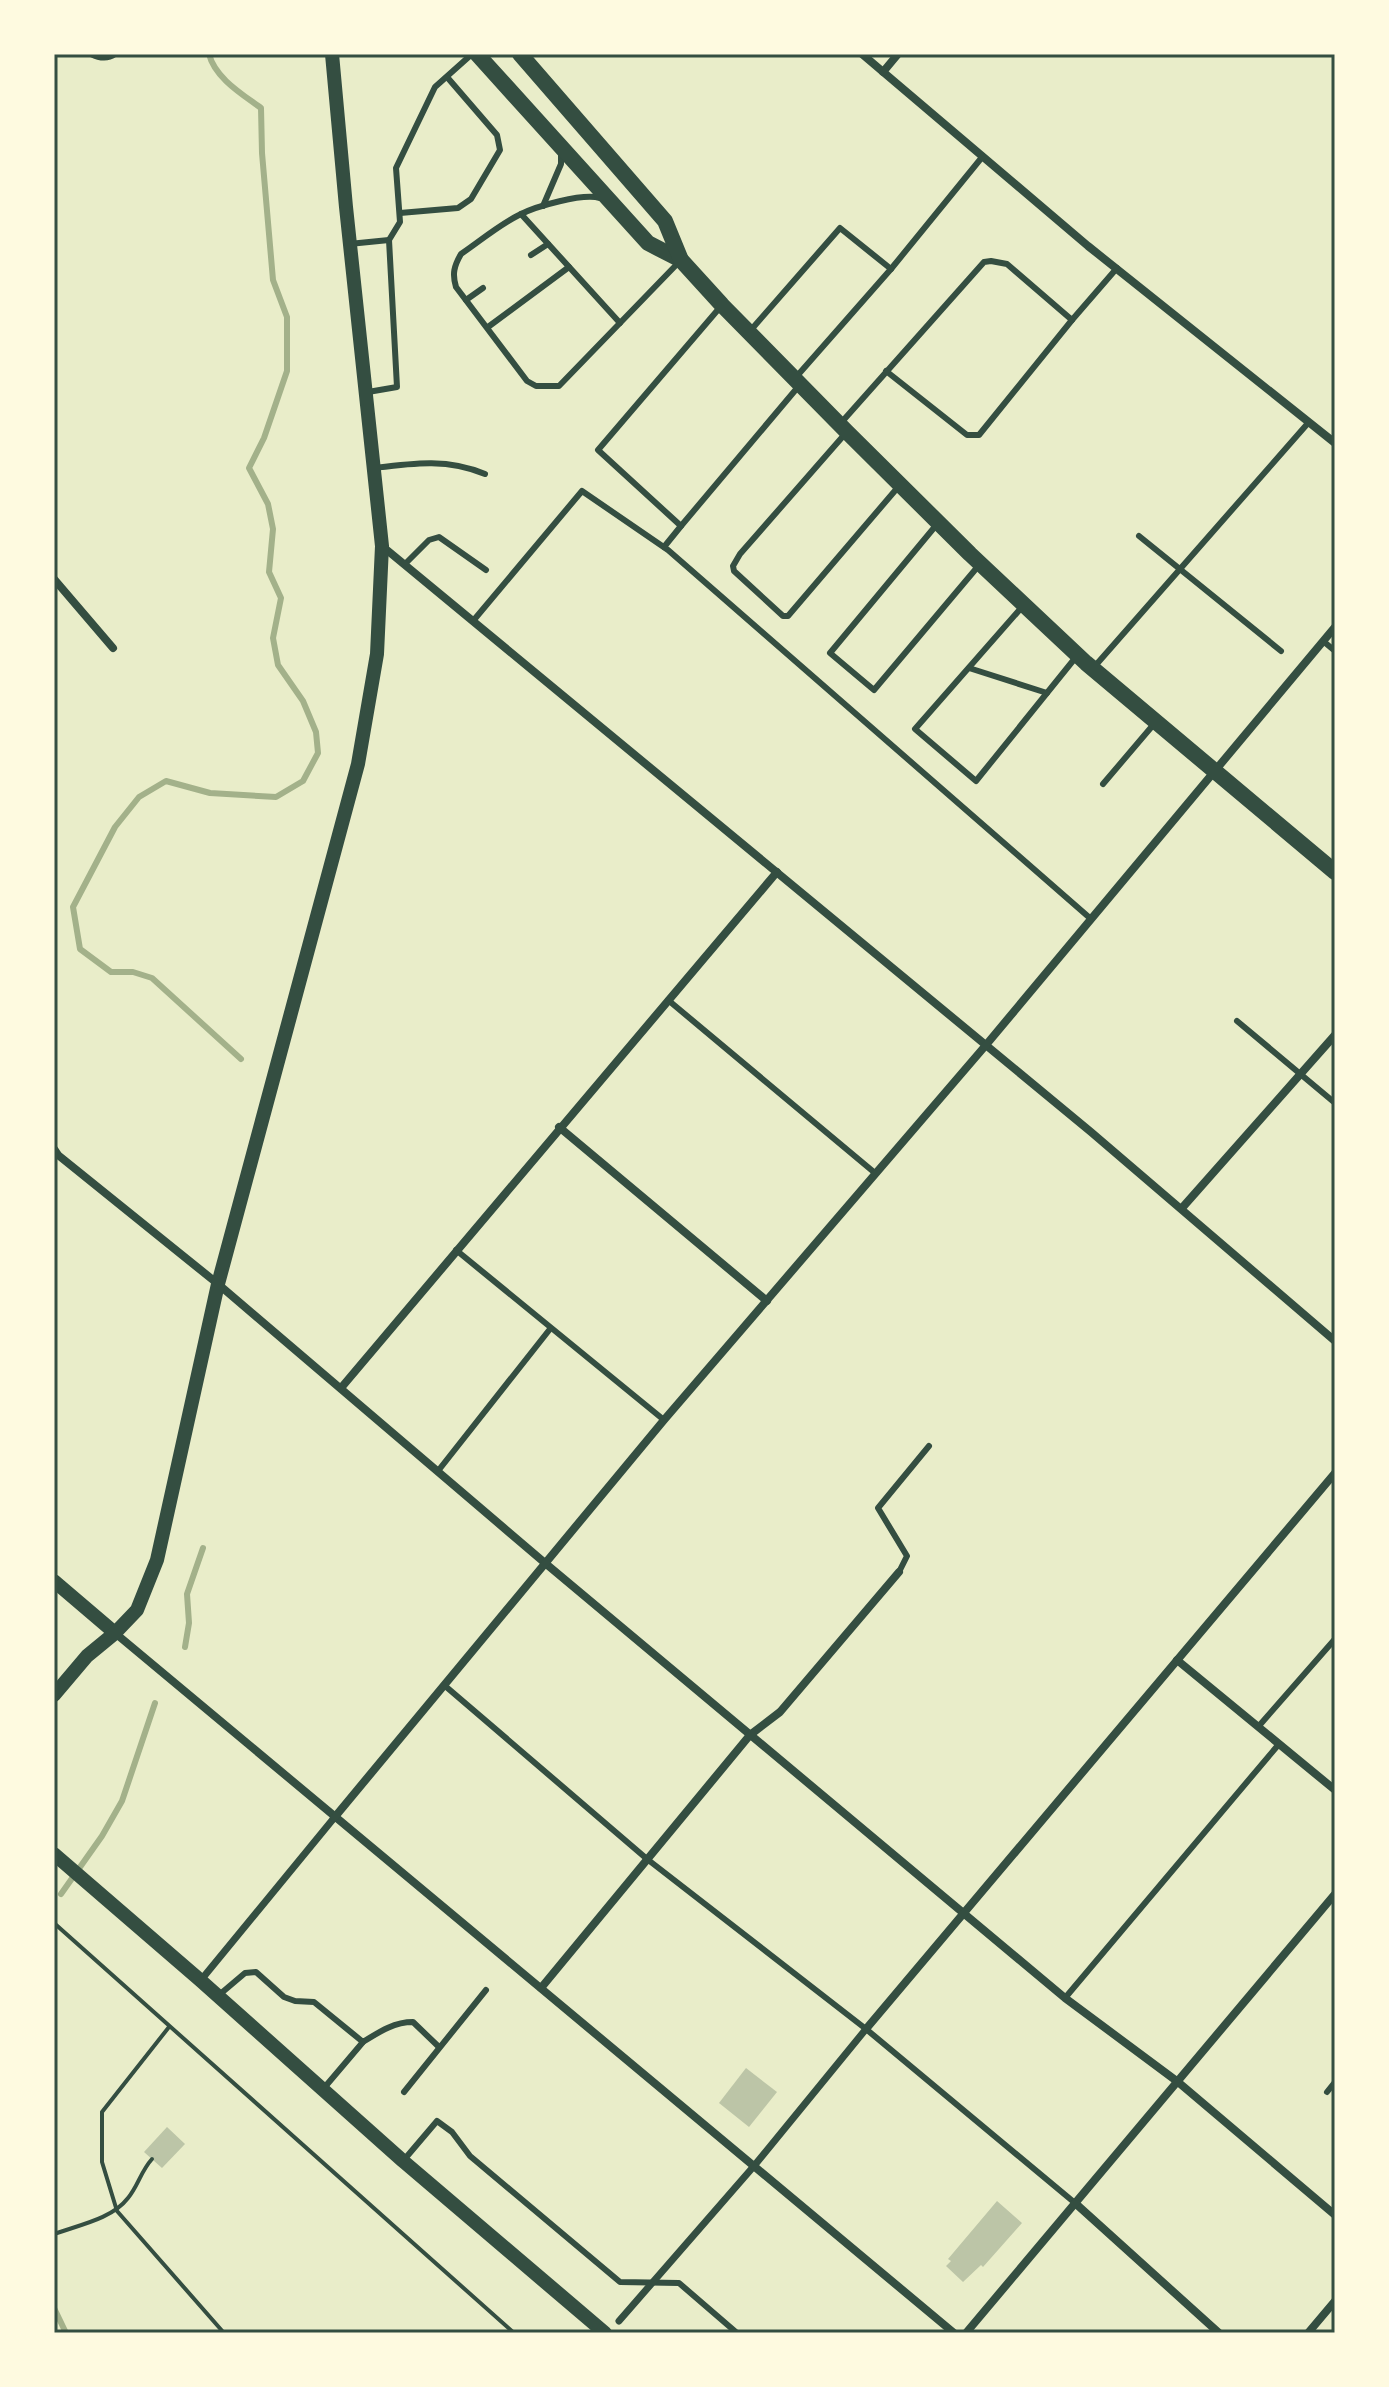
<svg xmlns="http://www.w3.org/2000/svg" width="1389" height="2387" viewBox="0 0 1389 2387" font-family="Cabin,sans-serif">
<rect width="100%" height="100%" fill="#e9edc9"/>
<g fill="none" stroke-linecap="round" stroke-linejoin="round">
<g stroke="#a3b18a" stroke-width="6">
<path d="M209,54c6,24 33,40 52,54l1,45 11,127 14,37v54l-23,67 -15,30 19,36 5,25 -4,43 12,26 -8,40 5,27 25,36 13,31 2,21 -15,28 -27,16 -66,-4 -44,-12 -27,16 -24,30 -42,80 7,42 31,23h22l19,6 89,81"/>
<polyline points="185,1647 189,1623 187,1594 203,1548"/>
<polyline points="61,1894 102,1836 122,1801 155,1703"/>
<polyline points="54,2308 66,2333"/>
</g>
</g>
<g fill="#bcc5a7">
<polygon points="746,2068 777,2092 749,2127 719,2103"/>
<polygon points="167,2127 185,2144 162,2168 144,2152"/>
<polygon points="997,2201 1022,2223 983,2267 981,2265 963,2282 946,2266 951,2261 948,2259"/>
</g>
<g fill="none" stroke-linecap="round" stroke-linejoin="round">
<g stroke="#344e41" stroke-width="4">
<polyline points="54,1923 514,2333"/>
<polyline points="169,2027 102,2112 102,2162 117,2211 224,2333"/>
<path d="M54,2234c25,-9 58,-15 74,-36 10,-12 13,-27 24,-39"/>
</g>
<g stroke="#344e41" stroke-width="6">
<path d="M91,54c8,4 17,5 24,0"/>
<path d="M600,198c-17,-5 -64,8 -81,17 -20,10 -39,26 -58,39 -7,12 -9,20 -5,33l71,94 9,5h23l120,-124"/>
<polyline points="543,206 561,164 561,154"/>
<polyline points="400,213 458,208 471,199 500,150 497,135 447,77"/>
<polyline points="521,214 620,323"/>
<polyline points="349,244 389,240"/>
<polyline points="531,255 548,244"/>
<polyline points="891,269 983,156"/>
<polyline points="466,300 483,288"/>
<polyline points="722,305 598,450 681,526 798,387"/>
<polyline points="488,327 569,267"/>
<polyline points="750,331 840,228 891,269 797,376"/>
<polyline points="886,371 967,435 979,435 1072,320"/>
<polyline points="368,392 397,387 389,240 400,222 396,168 435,87 472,54"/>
<polyline points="840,424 984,262 991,261 1007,264 1072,320 1117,268"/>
<polyline points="845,434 740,554 733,566 734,571 783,616 788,616 899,486"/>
<path d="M374,468c39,-5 74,-10 111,6"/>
<polyline points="938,523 830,653 874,690 980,564"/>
<polyline points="1139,536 1281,651"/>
<polyline points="664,547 681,526"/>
<polyline points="405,564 429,540 439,537 486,570"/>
<polyline points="1022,607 915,729 976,781 1076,657"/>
<polyline points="473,621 582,491 668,550 1091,919"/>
<polyline points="1323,641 1335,651"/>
<polyline points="1095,666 1309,422"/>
<polyline points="969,668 1047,693"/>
<polyline points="1103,784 1154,724"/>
<polyline points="668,1000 875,1173"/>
<polyline points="1237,1021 1335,1103"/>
<polyline points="456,1250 664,1420"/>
<polyline points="438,1471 550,1329"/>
<polyline points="899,1572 907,1556 878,1508 929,1446"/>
<polyline points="444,1685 647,1859 866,2029 1075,2203"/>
<polyline points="1258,1727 1335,1639"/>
<path d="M219,1995l26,-22 11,-1 28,25 11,4 19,1 49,40c16,-10 31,-20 50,-20l26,25"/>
<polyline points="1065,1998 1279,1744"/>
<polyline points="324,2088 363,2042"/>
<polyline points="404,2092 486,1990"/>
<polyline points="1327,2092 1335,2082"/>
<polyline points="403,2161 437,2121 452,2132 470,2156 620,2282 679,2283 737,2333"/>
</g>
<g stroke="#344e41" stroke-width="7">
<polyline points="201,1980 334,1818"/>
<polyline points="619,2321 754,2166 866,2029"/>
</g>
<g stroke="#344e41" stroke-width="8">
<polyline points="862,54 1088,246 1335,443"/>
<polyline points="883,72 898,54"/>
<polyline points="382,546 1091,1132 1335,1341"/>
<polyline points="54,579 113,648"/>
<polyline points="559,1127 767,1301"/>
<polyline points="54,1149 58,1155 218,1284 545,1563 1065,1998 1178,2082 1335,2215"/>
<polyline points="1182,1208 1335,1035"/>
<polyline points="341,1388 777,872"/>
<polyline points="115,1633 954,2333"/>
<polyline points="1177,1660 1335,1790"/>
<polyline points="334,1818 664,1420 986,1045 1335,627"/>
<polyline points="541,1988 750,1735 780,1712 899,1572"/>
<polyline points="866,2029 1335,1473"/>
<polyline points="1075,2203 1219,2333"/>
<polyline points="966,2333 1335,1894"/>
<polyline points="1308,2333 1335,2301"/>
</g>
<g stroke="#344e41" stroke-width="14">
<polyline points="54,1581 115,1633"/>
<polyline points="54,1695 87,1656 115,1633 137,1610 157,1560 218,1284 358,764 377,654 382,546 346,207 332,54"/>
<polyline points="54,1854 200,1980 403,2161 605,2333"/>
</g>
<g stroke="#344e41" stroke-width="16">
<polyline points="477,54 648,243 681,260"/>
<polyline points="520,54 665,221 681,260 722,305 847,432 970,554 1086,663 1335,872"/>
</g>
</g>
<rect width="1389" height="2387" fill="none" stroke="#fefae0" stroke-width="112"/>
<rect x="56" y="56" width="1277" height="2275" fill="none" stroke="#344e41" stroke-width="3"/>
</svg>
